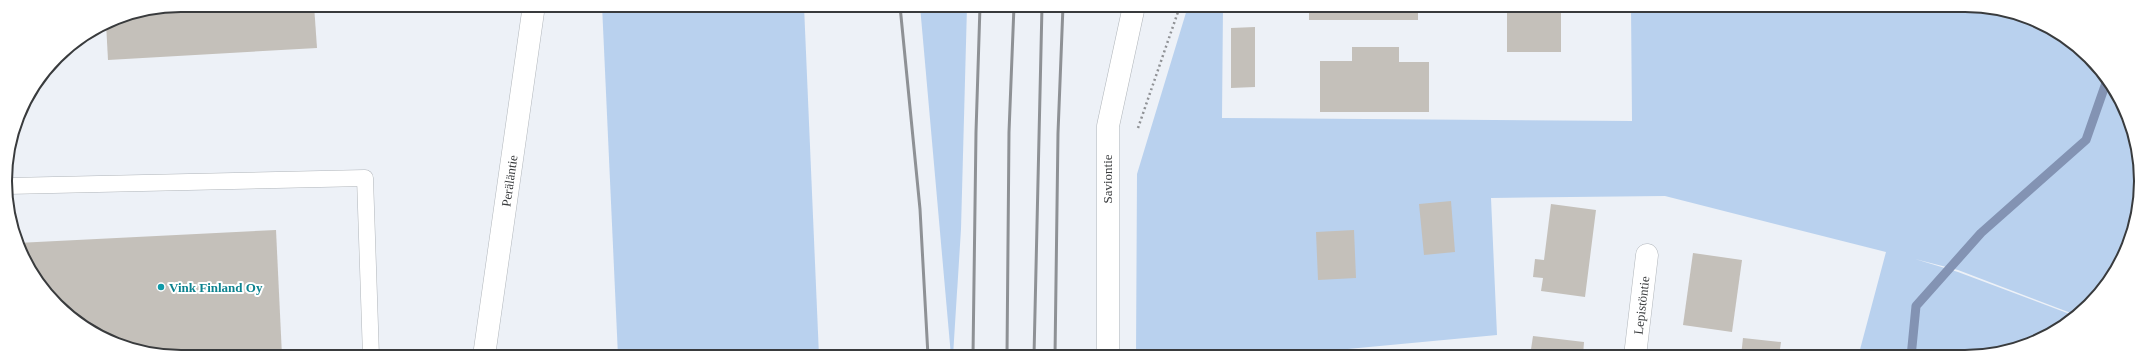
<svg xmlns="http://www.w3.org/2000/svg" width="2146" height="362" viewBox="0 0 2146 362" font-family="'Times New Roman',serif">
<rect width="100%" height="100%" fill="#edf1f7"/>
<g fill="#b9d1ee">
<polygon points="602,5 804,6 819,356 618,356"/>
<polygon points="920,6 967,6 961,229 953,356 951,356"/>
<polygon points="1188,6 1223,6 1222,118 1632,121 1631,6 1988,6 2053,28 2104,74 2135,135 2140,204 2123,259 2089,306 2076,315 1958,270 1915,259 1958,272 2075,316 2043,339 1977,357 1858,357 1886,252 1665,196 1491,198 1497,335 1273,356 1136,356 1137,174"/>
</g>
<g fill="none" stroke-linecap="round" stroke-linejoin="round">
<polyline stroke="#8393b3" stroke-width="9" points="1911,357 1916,306 1981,233 2086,140 2107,80"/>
</g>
<g fill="#c4c0ba">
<polygon points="181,5 314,5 317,48 108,60 106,23 114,18"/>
<rect x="1309" y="6" width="109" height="14"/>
<rect x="1507" y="6" width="54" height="46"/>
<polygon points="1255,27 1255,87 1231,88 1231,28"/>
<polygon points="1352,47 1399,47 1399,62 1429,62 1429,112 1320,112 1320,61 1352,61"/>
<polygon points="1451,201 1455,252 1424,255 1419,204"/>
<polygon points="1551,204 1596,210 1585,297 1541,291 1543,278 1533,277 1535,259 1544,260"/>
<polygon points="276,230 282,356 158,356 93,334 49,297 17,243"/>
<polygon points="1354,230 1356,278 1318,280 1316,232"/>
<polygon points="1693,253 1742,260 1732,332 1683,325"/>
<polygon points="1533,336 1584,342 1583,356 1530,356"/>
<polygon points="1743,338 1781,342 1779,356 1741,356"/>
</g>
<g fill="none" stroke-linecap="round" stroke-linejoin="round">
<g stroke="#b0b5ba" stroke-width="17">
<polyline id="lane" points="8,186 365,178 371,356"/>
</g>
<g stroke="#b0b5ba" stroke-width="23">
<g id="street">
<path id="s1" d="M484,356l50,-351"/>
<path id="s2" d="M1635,356l12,-101"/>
</g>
</g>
<g stroke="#b0b5ba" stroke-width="23">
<polyline id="secondary" points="1108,356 1108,126 1134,6"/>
</g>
<polyline stroke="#8f9195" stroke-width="2.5" stroke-dasharray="2 3" stroke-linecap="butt" points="1138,128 1180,6"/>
<use href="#lane" stroke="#fff" stroke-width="16"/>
<use href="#street" stroke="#fff" stroke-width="22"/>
<use href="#secondary" stroke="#fff" stroke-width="22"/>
<g stroke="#8e9195" stroke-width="3">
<polyline points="900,6 920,209 928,356"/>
<polyline points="973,356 976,132 980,6"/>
<polyline points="1007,356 1009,132 1014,6"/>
<polyline points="1034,356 1042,6"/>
<polyline points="1055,356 1058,133 1063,6"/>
</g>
</g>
<circle fill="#0f9aa8" stroke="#fff" stroke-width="1.5" cx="161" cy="287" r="4"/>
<g text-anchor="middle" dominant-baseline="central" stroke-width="4" stroke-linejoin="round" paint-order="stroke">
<g font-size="13" fill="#393b3d" stroke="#fff">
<text transform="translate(1107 179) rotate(-90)">Saviontie</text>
<text stroke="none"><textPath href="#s1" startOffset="177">Peräläntie</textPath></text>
<text stroke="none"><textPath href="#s2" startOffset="51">Lepistöntie</textPath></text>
</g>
<g font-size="13" font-weight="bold" fill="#0d838f" stroke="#fff" text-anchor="start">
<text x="169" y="287">Vink Finland Oy</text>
</g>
</g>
<path d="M0 0H2146V362H0ZM181 12H1965A169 169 0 0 1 2134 181V181A169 169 0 0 1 1965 350H181A169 169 0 0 1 12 181V181A169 169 0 0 1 181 12Z" fill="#fff" fill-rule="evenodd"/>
<path fill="none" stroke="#393b3d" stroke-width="2" d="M181 12H1965A169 169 0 0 1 2134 181V181A169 169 0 0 1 1965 350H181A169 169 0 0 1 12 181V181A169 169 0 0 1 181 12Z"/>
</svg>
